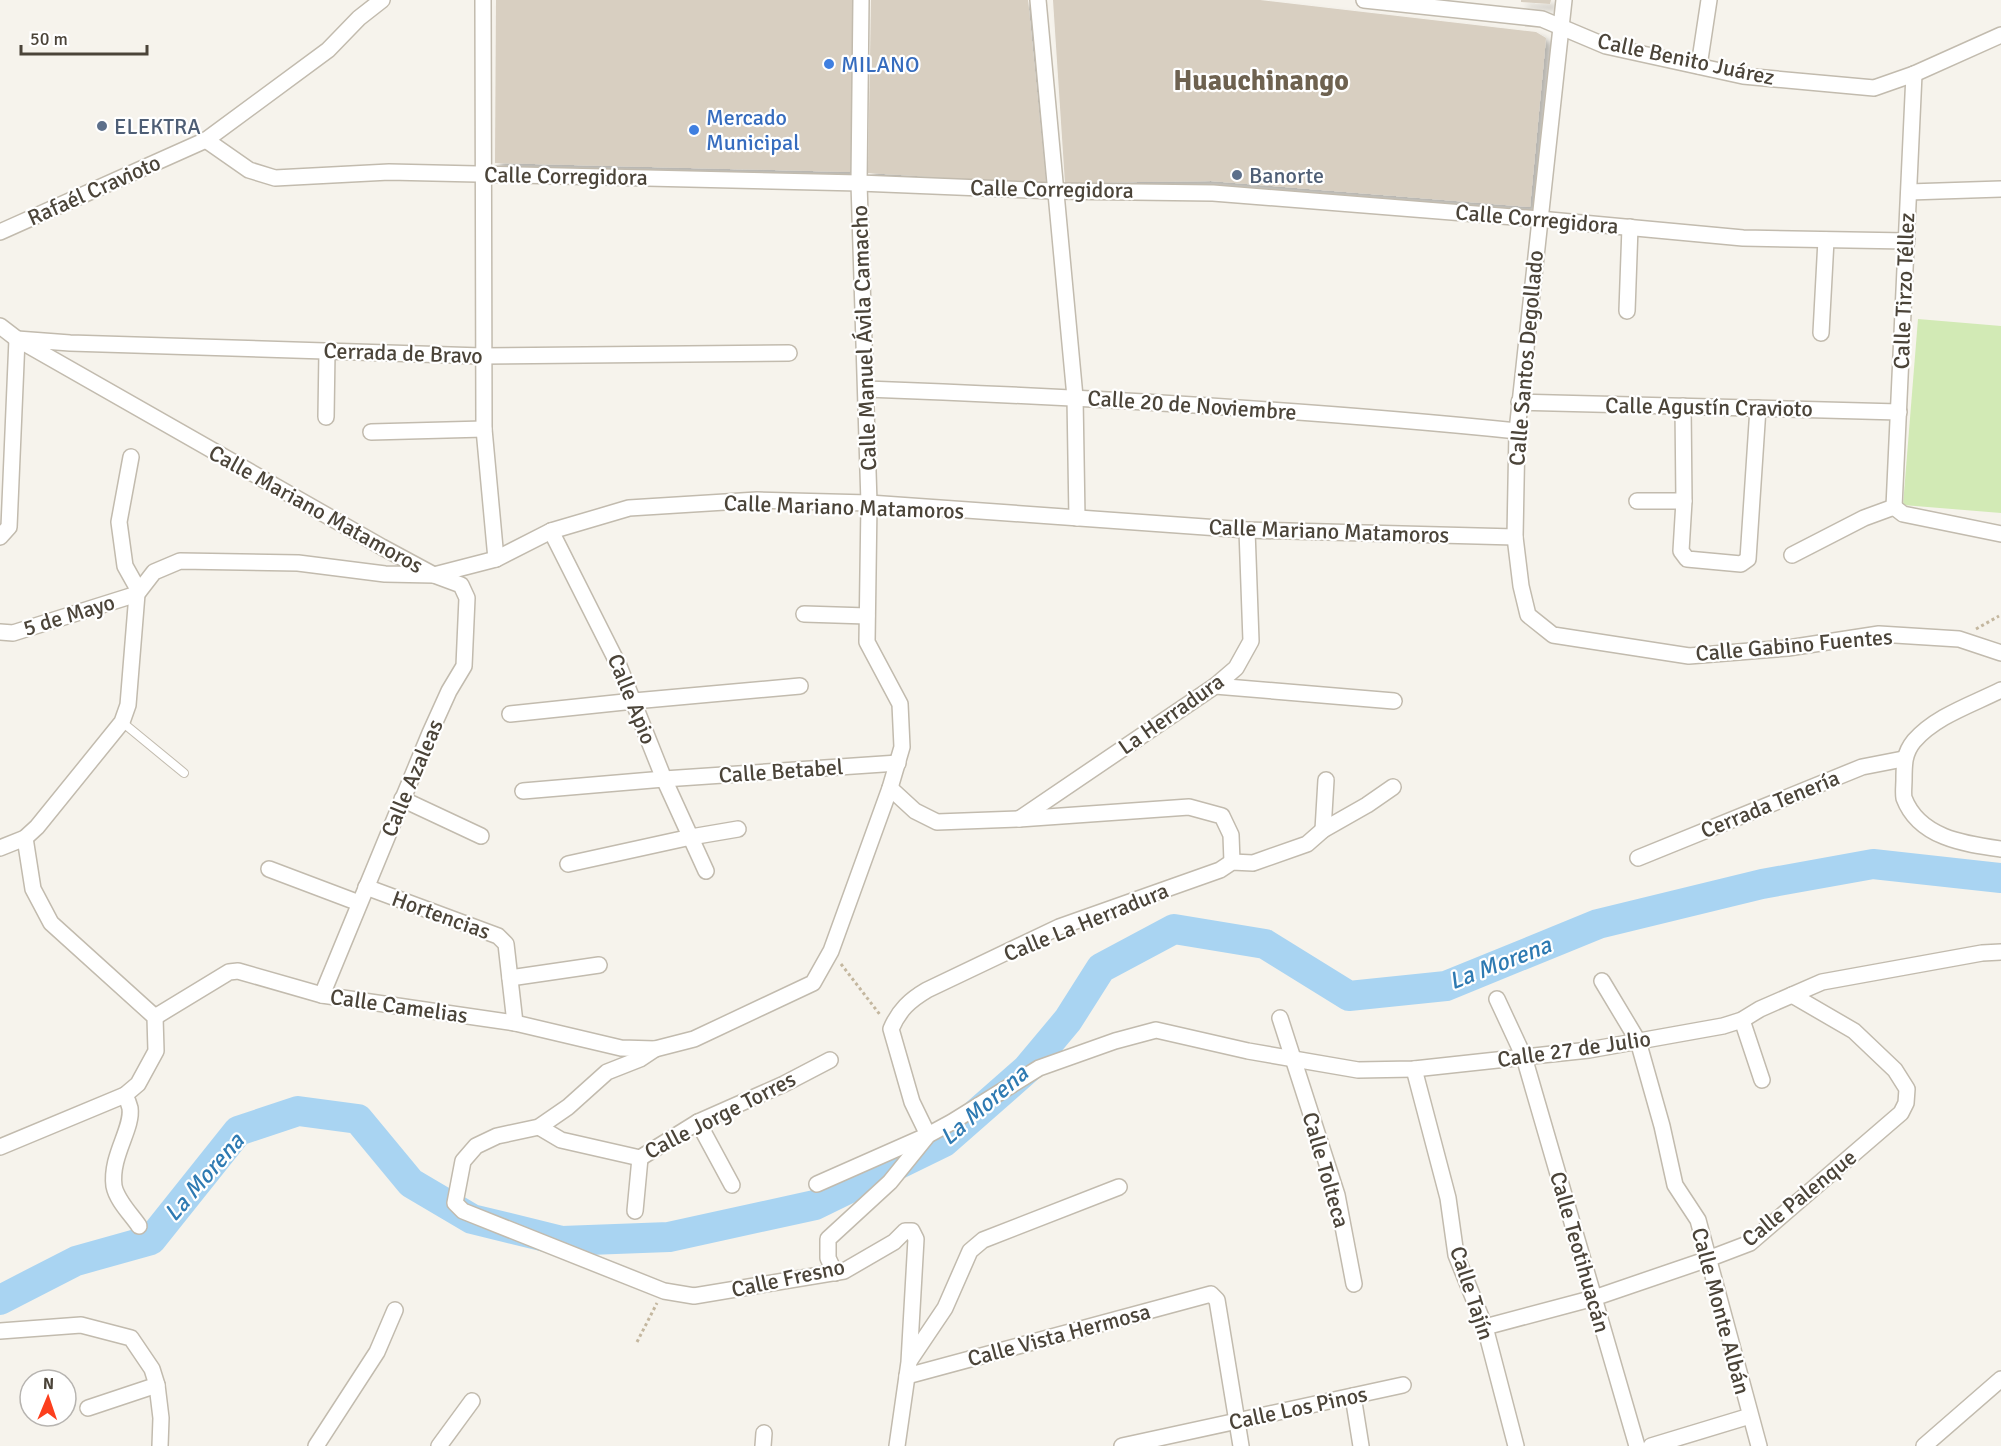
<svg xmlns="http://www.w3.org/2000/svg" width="2001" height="1446" viewBox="0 0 2001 1446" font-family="Signika,sans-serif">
<defs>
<filter id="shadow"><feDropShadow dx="5.5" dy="5.5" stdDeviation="3" flood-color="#0004"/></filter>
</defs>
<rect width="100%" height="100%" fill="#f6f3ec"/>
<polygon fill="#d2eab5" points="1918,319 2001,326 2001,513 1903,505"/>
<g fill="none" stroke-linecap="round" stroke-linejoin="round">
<polyline stroke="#a9d4f2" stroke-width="30" points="0,1300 76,1261 151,1240 238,1131 298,1111 358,1119 411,1183 472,1219 562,1241 669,1237 815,1205 944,1142 1027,1069 1068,1020 1101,968 1174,929 1265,944 1349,996 1446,986 1598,924 1762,884 1873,864 2001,878"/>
</g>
<g fill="#d8cfc1" filter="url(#shadow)">
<polygon points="496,0 853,0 850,172 495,163"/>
<polygon points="871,0 1028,0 1046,184 868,173"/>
<polygon points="1053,0 1260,0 1536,32 1546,38 1530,207 1211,181 1065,183"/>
<polygon points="1521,0 1551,0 1550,4 1521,2"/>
</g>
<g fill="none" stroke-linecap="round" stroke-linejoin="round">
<g stroke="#c2bbae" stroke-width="10">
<polyline id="lane" points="122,722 184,773"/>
</g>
<g stroke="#c2bbae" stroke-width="18">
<g id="street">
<polyline points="483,0 484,429 496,559"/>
<polyline points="1038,0 1075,397 1077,518"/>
<polyline points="1364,0 1542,19 1606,46 1743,76 1874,88 1914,74 2001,35"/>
<polyline points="1564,0 1517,431 1515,537 1521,586 1528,615 1553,635 1689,656 1788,648 1879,634 1959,639 2001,653"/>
<polyline points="1699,66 1709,0"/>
<polyline points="206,140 249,170 275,178 389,172 859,183 1055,191 1213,193 1539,219 1743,238 1907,241"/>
<polyline points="1909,192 2001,189"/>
<polyline points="0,232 206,140 328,50 359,18 382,0"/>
<polyline points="1627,311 1630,227"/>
<polyline points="0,326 17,339 382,547 434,575 461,585 467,598 464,666 449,691 430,733 322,995"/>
<polyline points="1821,333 1826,240"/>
<path d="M866,389c218,8 434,20 651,42"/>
<polyline points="1519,402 1899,412"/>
<polyline points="1683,406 1684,501 1681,551 1687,559 1741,564 1748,559 1758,408"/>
<polyline points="326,417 327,351"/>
<polyline points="371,432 484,429"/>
<polyline points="131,457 119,522 125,566 139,591"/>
<polyline points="1637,501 1684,501"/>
<polyline points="1894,507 1914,74"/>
<polyline points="1894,507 1903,514 2001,534"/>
<polyline points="551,531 619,666 664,779 706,871"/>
<polyline points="0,537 9,527 17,339 70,343 482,356 789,353"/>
<polyline points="1792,555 1864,518 1894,507"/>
<polyline points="804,614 867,616"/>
<polyline points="0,632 13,633 137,594"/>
<polyline points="1215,686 1394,701"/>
<path d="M2001,690c-30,15 -65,26 -87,51 -10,12 -10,24 -10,39 0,5 -1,13 0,18 15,40 61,46 97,51"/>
<polyline points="510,714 634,701 800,686"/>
<polyline points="890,788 915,811 937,822 1019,819 1189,807 1222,816 1231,835 1232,862"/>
<polyline points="523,791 664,779 898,763"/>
<polyline points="402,799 481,836"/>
<polyline points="1019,819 1215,686 1236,668 1251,641 1247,530"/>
<polyline points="1323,830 1326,780"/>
<polyline points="0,848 25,838 37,827 122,722 128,705 137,594 154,572 180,561 298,563 385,574 434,575 496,559 551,531 629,508 757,500 869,503 1247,530 1515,537"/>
<polyline points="1638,858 1862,767 1903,759"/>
<polyline points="568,864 691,837 738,829"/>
<polyline points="269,869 359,903"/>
<polyline points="366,887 498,936 506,944 515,1023"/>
<polyline points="510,978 599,965"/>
<polyline points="1602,981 1638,1041 1662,1126 1675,1185 1698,1220 1759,1446"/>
<polyline points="1497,999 1524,1057 1637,1446"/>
<polyline points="155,1017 229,972 238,971 322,995 515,1023 621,1048 655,1049 694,1039 813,983 831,951 890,788 902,747 900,704 867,642 869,503 859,183 861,0"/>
<polyline points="1280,1018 1337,1195 1354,1284"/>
<polyline points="1742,1020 1762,1080"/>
<polyline points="655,1049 640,1059 607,1072 568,1107 539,1127 497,1136 476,1146 463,1161 455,1203 463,1211 664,1291 694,1296 844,1271 894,1242 905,1231 912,1231 916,1239 909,1362 897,1446"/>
<polyline points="1414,1069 1448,1198 1456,1255 1485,1327 1516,1446"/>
<path d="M125,1095c2,4 4,9 5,13 3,21 -20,48 -16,78 3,15 17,28 25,40"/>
<polyline points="698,1122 732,1185"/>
<polyline points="539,1127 561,1140 640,1158 698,1122 784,1084 830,1060"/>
<polyline points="0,1147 125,1095 138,1084 156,1051 155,1017 51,923 33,889 25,838"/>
<path d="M817,1184l111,-49 -16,-33 -21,-73c8,-19 19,-29 36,-39l132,-63 161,-57 12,-8 21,1 54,-19 16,-14 44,-25 26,-18"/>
<polyline points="635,1211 640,1158"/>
<polyline points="835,1273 828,1258 828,1239 890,1182 928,1135 952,1122 1039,1068 1115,1041 1156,1030 1248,1051 1358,1070 1414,1069 1589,1050 1723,1026 1742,1020 1760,1009 1822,982 1982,953 2001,952"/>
<polyline points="1485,1327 1594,1298 1708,1259 1750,1243 1901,1113 1906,1103 1907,1089 1895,1070 1854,1031 1792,995"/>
<polyline points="0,1331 81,1325 131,1338 152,1369 157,1385 161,1418 160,1446"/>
<polyline points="910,1360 945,1308 970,1251 983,1240 1119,1187"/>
<polyline points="907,1376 1211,1294 1217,1300 1241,1446"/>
<polyline points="1353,1396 1361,1446"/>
<polyline points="88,1408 157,1385"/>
<polyline points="316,1446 377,1352 395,1310"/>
<polyline points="439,1446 472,1401"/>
<polyline points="763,1446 764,1433"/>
<polyline points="1122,1446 1403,1385"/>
<polyline points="1651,1446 1750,1416"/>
<polyline points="1924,1446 2001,1379"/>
</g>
</g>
<g stroke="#c4b79f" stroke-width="3" stroke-dasharray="3 3" stroke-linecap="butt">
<polyline points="1976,629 1999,616"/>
<polyline points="841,964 881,1016"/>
<polyline points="637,1342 657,1303"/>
</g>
<use href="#lane" stroke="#fff" stroke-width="8"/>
<use href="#street" stroke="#fff" stroke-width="15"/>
</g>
<g fill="#3f7fe0" stroke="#fff" stroke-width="2">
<circle cx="829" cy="64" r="6"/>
<circle cx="694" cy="130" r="6"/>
</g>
<g fill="#5c6f8a" stroke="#fff" stroke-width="2">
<circle cx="102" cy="126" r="6"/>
<circle cx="1237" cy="175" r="6"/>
</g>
<g text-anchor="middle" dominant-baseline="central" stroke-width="4.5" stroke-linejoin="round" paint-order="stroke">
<g font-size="22" fill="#4b4439" stroke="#fff">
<text transform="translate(1686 59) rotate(12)">Calle Benito Juárez</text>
<text transform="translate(566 176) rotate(1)">Calle Corregidora</text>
<text transform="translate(1052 189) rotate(1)">Calle Corregidora</text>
<text transform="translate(94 190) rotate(-24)">Rafaél Cravioto</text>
<text transform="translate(1537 219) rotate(5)">Calle Corregidora</text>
<text transform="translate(1904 291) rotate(-88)">Calle Tirzo Téllez</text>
<text transform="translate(864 338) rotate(-92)">Calle Manuel Ávila Camacho</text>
<text transform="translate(403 353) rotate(2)">Cerrada de Bravo</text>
<text transform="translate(1526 358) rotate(-85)">Calle Santos Degollado</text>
<text transform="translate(1192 405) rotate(4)">Calle 20 de Noviembre</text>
<text transform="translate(1709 407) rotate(1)">Calle Agustín Cravioto</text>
<text transform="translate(844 507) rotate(2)">Calle Mariano Matamoros</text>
<text transform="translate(316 509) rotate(29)">Calle Mariano Matamoros</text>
<text transform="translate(1329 531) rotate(2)">Calle Mariano Matamoros</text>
<text transform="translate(69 615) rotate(-17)">5 de Mayo</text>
<text transform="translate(1794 645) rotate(-5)">Calle Gabino Fuentes</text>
<text transform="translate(632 699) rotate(68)">Calle Apio</text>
<text transform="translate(1171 714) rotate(-35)">La Herradura</text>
<text transform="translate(781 771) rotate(-4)">Calle Betabel</text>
<text transform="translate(412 778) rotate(-67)">Calle Azaleas</text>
<text transform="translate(1770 804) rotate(-22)">Cerrada Tenería</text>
<text transform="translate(441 915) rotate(20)">Hortencias</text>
<text transform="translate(1086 922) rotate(-22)">Calle La Herradura</text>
<text transform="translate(399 1006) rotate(8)">Calle Camelias</text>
<text transform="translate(1574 1049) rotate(-8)">Calle 27 de Julio</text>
<text transform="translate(720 1115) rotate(-27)">Calle Jorge Torres</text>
<text transform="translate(1326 1170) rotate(74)">Calle Tolteca</text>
<text transform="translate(1799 1198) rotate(-39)">Calle Palenque</text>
<text transform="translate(1580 1252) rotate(74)">Calle Teotihuacán</text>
<text transform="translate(788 1278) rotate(-12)">Calle Fresno</text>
<text transform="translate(1472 1293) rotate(72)">Calle Tajín</text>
<text transform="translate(1721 1311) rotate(75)">Calle Monte Albán</text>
<text transform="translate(1059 1335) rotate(-15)">Calle Vista Hermosa</text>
<text transform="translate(1298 1408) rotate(-12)">Calle Los Pinos</text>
</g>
<g font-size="22" fill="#366cbe" stroke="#fff" text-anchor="start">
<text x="841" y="64">MILANO</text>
<text x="706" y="117">Mercado<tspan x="706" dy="25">Municipal</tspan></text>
</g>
<g font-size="22" fill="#4e5e75" stroke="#fff" text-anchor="start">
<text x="114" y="126">ELEKTRA</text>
<text x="1249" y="175">Banorte</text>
</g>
<g font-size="24" font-style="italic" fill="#2e7ab2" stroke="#fff">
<text transform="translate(1500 963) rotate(-21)">La Morena</text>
<text transform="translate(984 1105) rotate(-41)">La Morena</text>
<text transform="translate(204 1177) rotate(-49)">La Morena</text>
</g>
<g font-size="28" font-weight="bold" fill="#6e6250" stroke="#fff">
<text x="1261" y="81">Huauchinango</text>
</g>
</g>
<g transform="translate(48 1398) rotate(2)"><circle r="28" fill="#ffffff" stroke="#b7b4b0" stroke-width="1.5"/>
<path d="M0-4.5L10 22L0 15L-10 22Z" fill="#fc3f1d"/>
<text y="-9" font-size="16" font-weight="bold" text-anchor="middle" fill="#4b4439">N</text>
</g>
<path d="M21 45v9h126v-9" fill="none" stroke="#4b4439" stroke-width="3"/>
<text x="30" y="45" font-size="18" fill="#4b4439" stroke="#ffffff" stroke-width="4.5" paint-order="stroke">50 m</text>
</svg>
